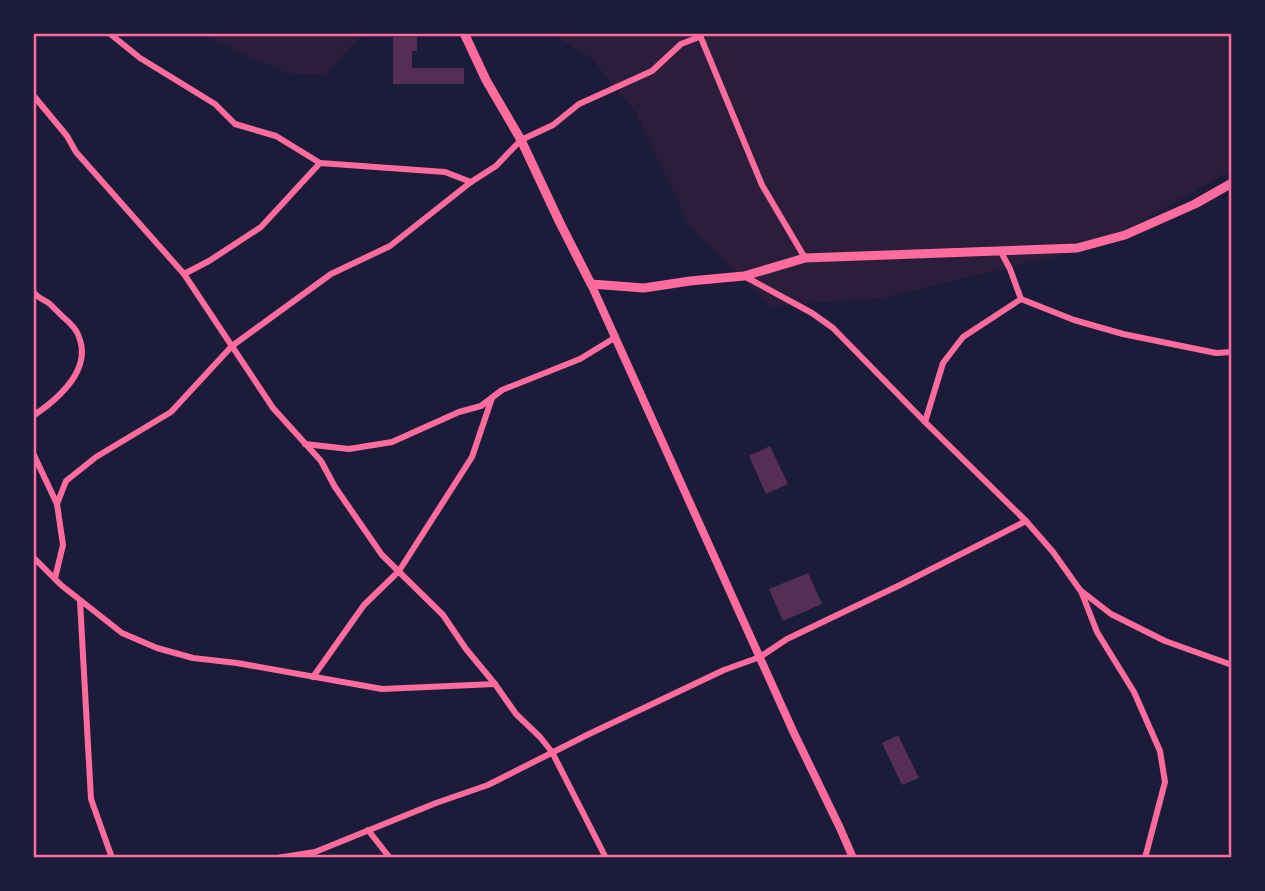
<svg xmlns="http://www.w3.org/2000/svg" width="1265" height="891" viewBox="0 0 1265 891" font-family="Rubik,sans-serif">
<rect width="100%" height="100%" fill="#1b1b3a"/>
<g fill="#2a1e3b">
<polygon points="191,33 373,33 357,40 325,75 286,73 207,37"/>
<polygon points="551,33 1232,33 1232,170 1096,247 882,298 770,306 690,227 636,113 591,58"/>
</g>
<g fill="#542f53">
<polygon points="393,37 417,37 417,51 412,51 412,68 464,68 464,84 393,84"/>
<polygon points="770,446 788,484 766,494 749,456"/>
<polygon points="808,573 822,604 783,621 769,589"/>
<polygon points="898,735 919,778 902,785 882,743"/>
</g>
<g fill="none" stroke-linecap="round" stroke-linejoin="round">
<g stroke="#ff6b9d" stroke-width="6">
<polyline points="109,33 140,58 215,104 235,124 276,136 320,163 445,172 471,182"/>
<polyline points="699,33 762,185 805,258"/>
<polyline points="33,95 67,136 76,152 184,274 273,408 321,461 335,487 382,555 443,615 466,649 495,684 516,714 540,737 552,752 606,858"/>
<polyline points="184,274 209,261 261,227 320,163"/>
<polyline points="744,276 812,313 833,328 925,422 1026,521 1053,552 1080,590 1111,614 1165,641 1232,665"/>
<path d="M33,291c5,8 11,8 17,13 4,4 8,8 12,12 6,5 15,13 17,21 13,33 -21,62 -46,79"/>
<polyline points="1021,299 1074,320 1123,334 1216,353 1232,352"/>
<polyline points="925,422 943,363 963,337 1021,299 1010,269 1001,252"/>
<polyline points="305,444 349,449 392,442 459,412 481,406 502,390 580,359 616,337"/>
<polyline points="33,453 57,504 63,545 55,578"/>
<polyline points="57,504 66,481 96,457 171,412 232,346 331,274 390,246 471,182 496,166 521,140 553,125 579,104 652,71 681,44 699,37"/>
<polyline points="33,557 61,585 122,633 157,648 193,658 237,663 382,689 495,684"/>
<polyline points="1081,591 1097,632 1134,692 1160,751 1165,782 1145,858"/>
<polyline points="80,601 91,799 112,858"/>
<polyline points="313,677 364,605 399,571 472,457 492,398"/>
<polyline points="368,830 390,858"/>
<polyline points="277,858 315,852 436,803 488,785 589,734 724,670 760,657 787,639 900,585 1026,521"/>
</g>
<polyline stroke="#ff6b9d" stroke-width="8" points="591,284 793,731 840,828 853,858"/>
<polyline stroke="#ff6b9d" stroke-width="9" points="464,33 486,80 521,140 560,223 591,284 644,288 690,281 744,276 805,258 1077,248 1125,235 1195,204 1232,183"/>
</g>
<rect width="1265" height="891" fill="none" stroke="#1b1b3a" stroke-width="70"/>
<rect x="35" y="35" width="1195" height="821" fill="none" stroke="#ff6b9d" stroke-width="2.5"/>
</svg>
